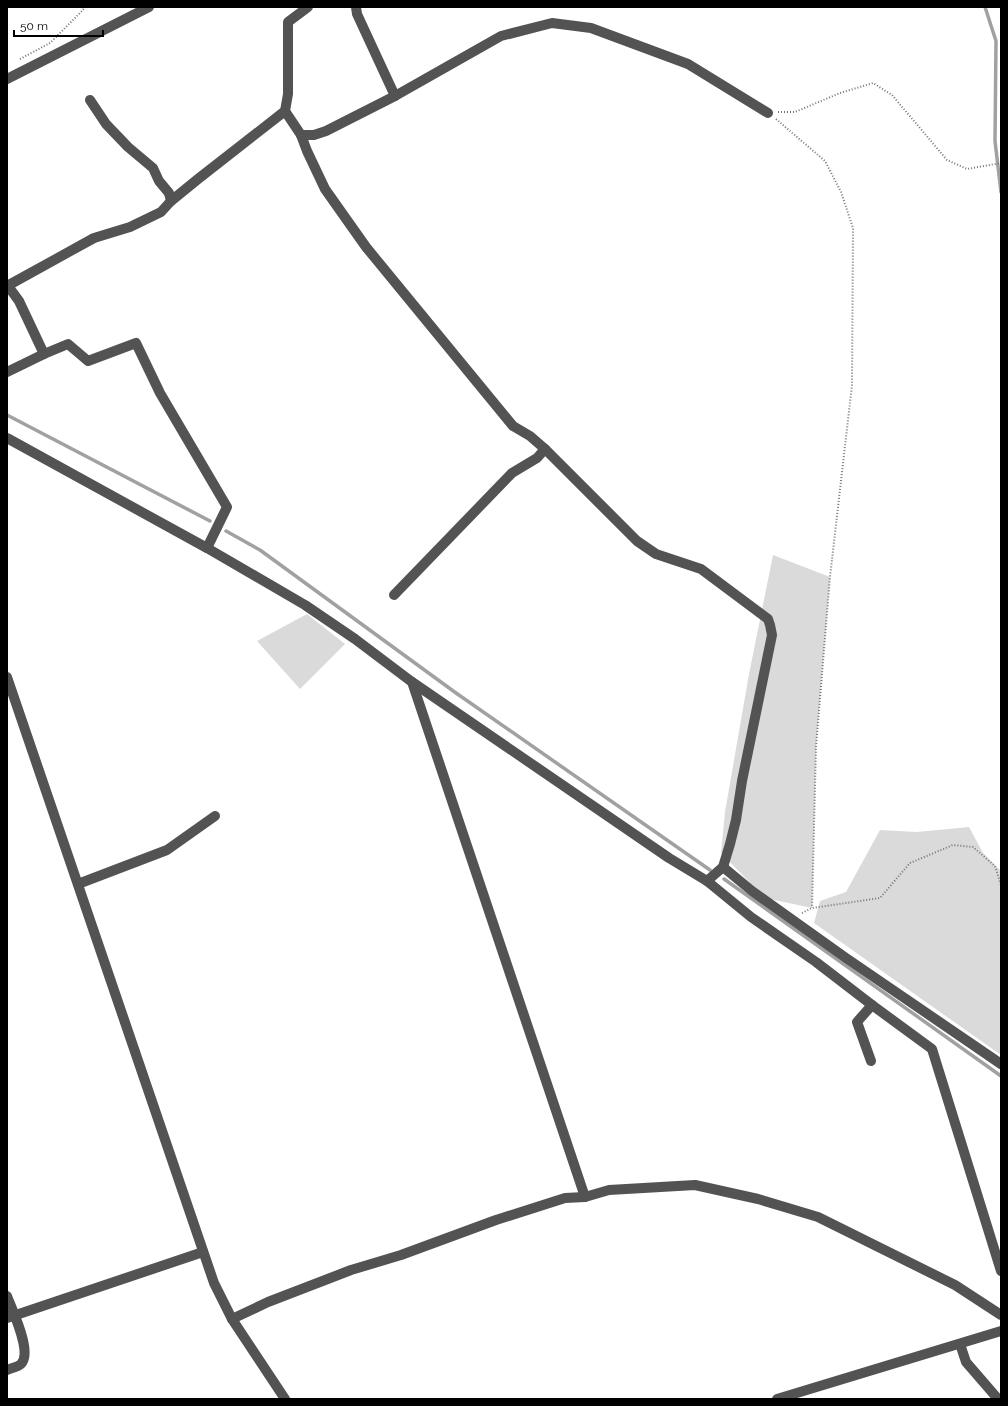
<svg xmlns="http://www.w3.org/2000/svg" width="1008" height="1406" viewBox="0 0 1008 1406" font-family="Raleway,sans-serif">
<rect width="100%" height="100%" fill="#fff"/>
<g fill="#dadada">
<polygon points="773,555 830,577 816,747 812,908 765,898 721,853 725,812 749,674"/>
<polygon points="307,614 345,644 300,689 257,641"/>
<polygon points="969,827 983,853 1001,871 1001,1055 814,923 820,901 846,892 880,830 917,832"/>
</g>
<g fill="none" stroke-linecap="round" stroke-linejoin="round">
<g stroke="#a1a1a1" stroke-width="3.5">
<polyline points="985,7 996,41 995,141 1001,192"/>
<polyline points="7,415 210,521"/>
<polyline points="226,531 260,550 456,693 710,870"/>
<polyline points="724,879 1001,1076"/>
</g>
<g stroke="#757575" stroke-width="2" stroke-dasharray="1 2" stroke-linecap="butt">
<polyline points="20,59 50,43 82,11 85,7"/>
<polyline points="778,112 795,112 840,93 873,83 892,95 947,160 967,169 1001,163"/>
<polyline points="776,119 825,161 841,192 853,228 852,385 830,577 816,747 812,908"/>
<polyline points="802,913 812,908 880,898 910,863 953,845 973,847 995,866 1001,885"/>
</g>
<g stroke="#535353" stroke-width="10">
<polyline points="356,7 357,14 395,96"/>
<polyline points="7,79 149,7"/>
<polyline points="90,100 106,124 128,147 153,168 159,181 169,193 171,201"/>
<polyline points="285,111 301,135 314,135 326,131 395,96 501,36 552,23 591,28 688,64 768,113"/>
<polyline points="301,135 307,151 325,189 366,247 513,426 530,436 545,449"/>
<polyline points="7,286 94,238 130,227 161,212 171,201 198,179 285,111 288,94 288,22 308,7"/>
<polyline points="8,286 19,301 44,354"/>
<polyline points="7,372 44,354 68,344 88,361 136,343 160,393 227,507 207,548"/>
<polyline points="7,438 207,548 305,605 355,639 412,682 669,858 707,881 751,917 816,962 872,1005"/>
<polyline points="394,595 512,473 537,458 545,449 637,541 656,554 701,569 768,619 770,625 772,635 742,781 736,820 730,844 723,867 707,881"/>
<polyline points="7,677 214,1283 232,1319 285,1399"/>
<polyline points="412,682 585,1197"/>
<polyline points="723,867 752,891 846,958 1001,1064"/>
<polyline points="78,884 167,850 215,816"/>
<polyline points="871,1061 857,1022 872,1005 932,1049 1001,1271"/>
<path d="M7,1296c5,14 26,56 14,68 -3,3 -10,4 -14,6"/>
<polyline points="7,1318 203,1252"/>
<polyline points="232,1319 268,1302 351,1270 401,1255 496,1220 565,1198 585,1197 609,1190 695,1185 758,1199 818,1217 955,1285 1001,1315"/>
<polyline points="960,1344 966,1362 998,1399"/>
<polyline points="777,1399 1001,1331"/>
</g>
</g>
<rect width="1008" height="1406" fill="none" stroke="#000000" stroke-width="16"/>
<path d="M14 30v6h89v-6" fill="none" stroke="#000000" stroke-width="2"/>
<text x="20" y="30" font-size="12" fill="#000000" stroke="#ffffff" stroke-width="3" paint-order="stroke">50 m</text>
</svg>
